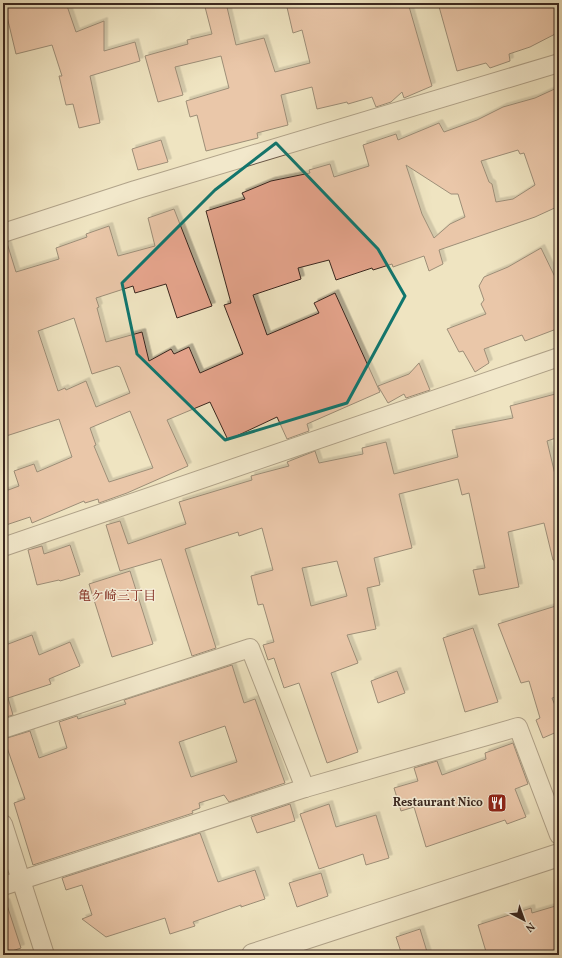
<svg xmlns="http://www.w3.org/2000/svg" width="562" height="958" viewBox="0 0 562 958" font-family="Vollkorn,'Noto Serif JP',serif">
<defs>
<filter id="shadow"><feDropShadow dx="3.5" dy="-3.5" stdDeviation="0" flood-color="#0004"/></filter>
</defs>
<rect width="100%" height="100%" fill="#efe4c1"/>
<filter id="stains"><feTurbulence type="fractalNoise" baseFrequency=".005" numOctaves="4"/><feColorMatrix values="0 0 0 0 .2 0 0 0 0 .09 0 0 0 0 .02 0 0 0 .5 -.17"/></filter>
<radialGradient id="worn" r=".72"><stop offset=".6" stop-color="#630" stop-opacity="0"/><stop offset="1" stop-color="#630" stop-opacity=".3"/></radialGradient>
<g fill="#e5a48c" stroke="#3a271f" fill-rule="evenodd" filter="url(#shadow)">
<polygon points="26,3 66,3 76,32 104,21 104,51 135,42 140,61 90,76 100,123 79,128 73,104 66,105 59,76 62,76 52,45 16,54 5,8"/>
<polygon points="204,3 226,3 236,45 264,38 275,72 310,63 302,30 293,33 286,3 408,3 432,86 404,98 402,92 391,102 376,107 372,97 348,104 347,102 317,109 312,87 281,95 288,125 257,133 258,138 206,151 197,115 190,117 186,101 229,88 221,56 175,67 183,95 158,102 145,56 188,44 187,40 212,34"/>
<polygon points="438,3 559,3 559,32 530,47 509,54 510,61 490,68 486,63 457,71"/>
<path d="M559,87v119l-24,11 -96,33 4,14 -14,7 -5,-15 -31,11 -1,-3 -19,6 -1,-2 -36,12 -7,-20 -31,8 3,11 -48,16 14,40 52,-22 -5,-10 21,-10 45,99 -73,32 2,7 -22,8 -10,-22 -49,23 -18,-38 -43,18 21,46 -61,27 -28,10 -1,-4 -13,4 -1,-2 -52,22 -2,-6 -27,9v-34l16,-6 -5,-15 20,-7 3,8 35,-15 -13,-38 -56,18v-194h4l9,29 43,-13 -3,-11 31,-11 -1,-3 23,-8 9,30 37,-10 -7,-28 26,-9 38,97 -35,12 -11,-34 -31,9 -2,-7 -37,12 3,9 -2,1 9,34 36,-10 7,29 22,-12 3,5 15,-7 11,26 43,-19 -19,-49 7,-2 -25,-92 39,-12 -3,-6 29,-12 39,-8 -1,-3 21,-6 4,13 35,-11 -6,-21 33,-11 2,6 41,-17 5,9 33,-12 26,-13 32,-9zM518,150l2,4 4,-1 11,32 -22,14 -17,3 -4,-18 -3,-2 -8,-21zM406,165l45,29h7l7,23 -15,7 -16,14 -12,-24zM74,318l18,56 25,-8 3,1 10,26 -34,14 -10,-26 -20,9 -1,-2 -7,3 -20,-60zM130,411l23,57 -44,14 -15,-36 2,-1 -6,-17z"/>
<polygon points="161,140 168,162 138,170 132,149"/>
<polygon points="541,248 555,277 559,276 559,328 525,341 522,335 484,349 489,363 475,372 463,351 459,352 447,329 486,314 481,304 484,300 479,286 484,277 508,267"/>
<polygon points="419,363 430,390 406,398 404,394 388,403 378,386 409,374"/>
<path d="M559,393v44l-12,4 12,50v68l-6,1 -9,-37 -36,9 11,55 -40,8 -6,-25 12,-2 -16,-75 -7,2 -4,-16 -59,15 13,54 -38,10 6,27 -13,3 9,41 -29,6 11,28 -27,10 27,79 -31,11 -28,-80 -15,5 -10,-30 -6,2 -5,-15 11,-3 -11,-38 -5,1 -7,-29 22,-6 -11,-42 -23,8 -1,-4 -53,17 31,99 -24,8 -31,-97 -41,12 -14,-46 14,-4 8,23 58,-20 -7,-22 73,-22 -1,-4 38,-10 -2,-4 28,-11 4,12 44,-9 -1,-6 24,-6 8,32 64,-17 -6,-27 61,-12 -3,-12zM337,561l10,35 -36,10 -9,-38z"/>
<polygon points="70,545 80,575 60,581 59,580 37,585 28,550 42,546 44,554"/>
<polygon points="130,571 153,644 112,657 89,584"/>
<polygon points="559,605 559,696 552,698 559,715 559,731 543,738 536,720 540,718 529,681 521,683 498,624"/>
<polygon points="473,628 498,702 465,712 443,638"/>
<polygon points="32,635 39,655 70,642 80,666 49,679 51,684 8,698 13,715 3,718 3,646"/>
<path d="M232,665l12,38 11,-4 30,84 -56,19 -5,-7 -25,8 1,5 -8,3 1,2 -160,52 -19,-62 11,-4 -21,-60 26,-8 9,27 28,-10 -8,-26 18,-6 1,3 48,-15 -2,-4zM225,726l12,36 -46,15 -12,-35z"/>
<polygon points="397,671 405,693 378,703 371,681"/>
<polygon points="513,743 528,784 515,789 526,817 507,824 505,820 426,847 414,807 401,811 394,788 418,781 414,768 437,761 442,775 486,759 485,753"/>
<polygon points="290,804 295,821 257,833 251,817"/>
<polygon points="329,804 336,827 376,815 389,858 366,865 363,854 319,869 300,814"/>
<polygon points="200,833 218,882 255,870 265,899 241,907 241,905 193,922 195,926 170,934 165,918 106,937 82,919 92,915 82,885 66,890 62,878"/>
<polygon points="321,873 328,896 297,907 289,883"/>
<polygon points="6,902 21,948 3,954 3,903"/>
<polygon points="559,905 559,955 487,955 478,925 531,908 532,913"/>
<polygon points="420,929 428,955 402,955 396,937"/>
</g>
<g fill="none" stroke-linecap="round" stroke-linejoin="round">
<g stroke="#675648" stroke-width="20">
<g id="minor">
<polyline points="3,233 135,190 559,63"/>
<polyline points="3,547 559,357"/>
<polyline points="3,729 250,648 305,788"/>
<polyline points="3,824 45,955"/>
<polyline points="3,886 305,788 518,727 559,835"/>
</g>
</g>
<g stroke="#675648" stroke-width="24">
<polyline id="tertiary" points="253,955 559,855"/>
</g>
<use href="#minor" stroke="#f5edd7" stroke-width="18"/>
<use href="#tertiary" stroke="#f5edd7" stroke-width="22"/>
</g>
<path d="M0 0H562V958H0ZM276,143l102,106 27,47 -58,107 -122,37 -88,-86 -15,-71 93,-93z" fill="#efe4c1" fill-opacity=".55" fill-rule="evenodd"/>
<path fill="none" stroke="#0f766e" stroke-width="3" stroke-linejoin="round" d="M276,143l102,106 27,47 -58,107 -122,37 -88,-86 -15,-71 93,-93z"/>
<defs>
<g id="restaurant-square" transform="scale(1)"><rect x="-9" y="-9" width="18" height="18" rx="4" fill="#8f2418" stroke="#f5edd7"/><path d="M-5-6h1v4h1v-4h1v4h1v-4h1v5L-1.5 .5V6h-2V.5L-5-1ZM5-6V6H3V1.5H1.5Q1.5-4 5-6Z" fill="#fff"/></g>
</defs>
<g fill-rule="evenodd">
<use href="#restaurant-square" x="497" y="803"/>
</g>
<g text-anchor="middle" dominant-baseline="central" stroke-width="3" stroke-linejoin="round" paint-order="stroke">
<g font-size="12" font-weight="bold" fill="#3a271f" stroke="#f5edd7" text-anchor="end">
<text x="483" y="803">Restaurant Nico</text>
</g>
<g font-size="13" fill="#7a1f14" stroke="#f5edd7">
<text x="117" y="597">亀ケ崎三丁目</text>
</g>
</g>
<rect width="562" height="958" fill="none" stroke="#efe4c1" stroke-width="16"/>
<rect x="4" y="4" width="554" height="950" fill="none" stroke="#3a271f" stroke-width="2"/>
<rect x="8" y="8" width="546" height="942" fill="none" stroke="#3a271f"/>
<g transform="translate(524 920) rotate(139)" stroke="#f5edd7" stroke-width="3" paint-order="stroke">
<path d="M0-3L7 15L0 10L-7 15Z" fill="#3a271f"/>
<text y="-6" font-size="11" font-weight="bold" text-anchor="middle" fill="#3a271f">N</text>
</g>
<rect width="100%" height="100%" filter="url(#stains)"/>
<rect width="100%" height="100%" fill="url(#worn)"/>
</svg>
